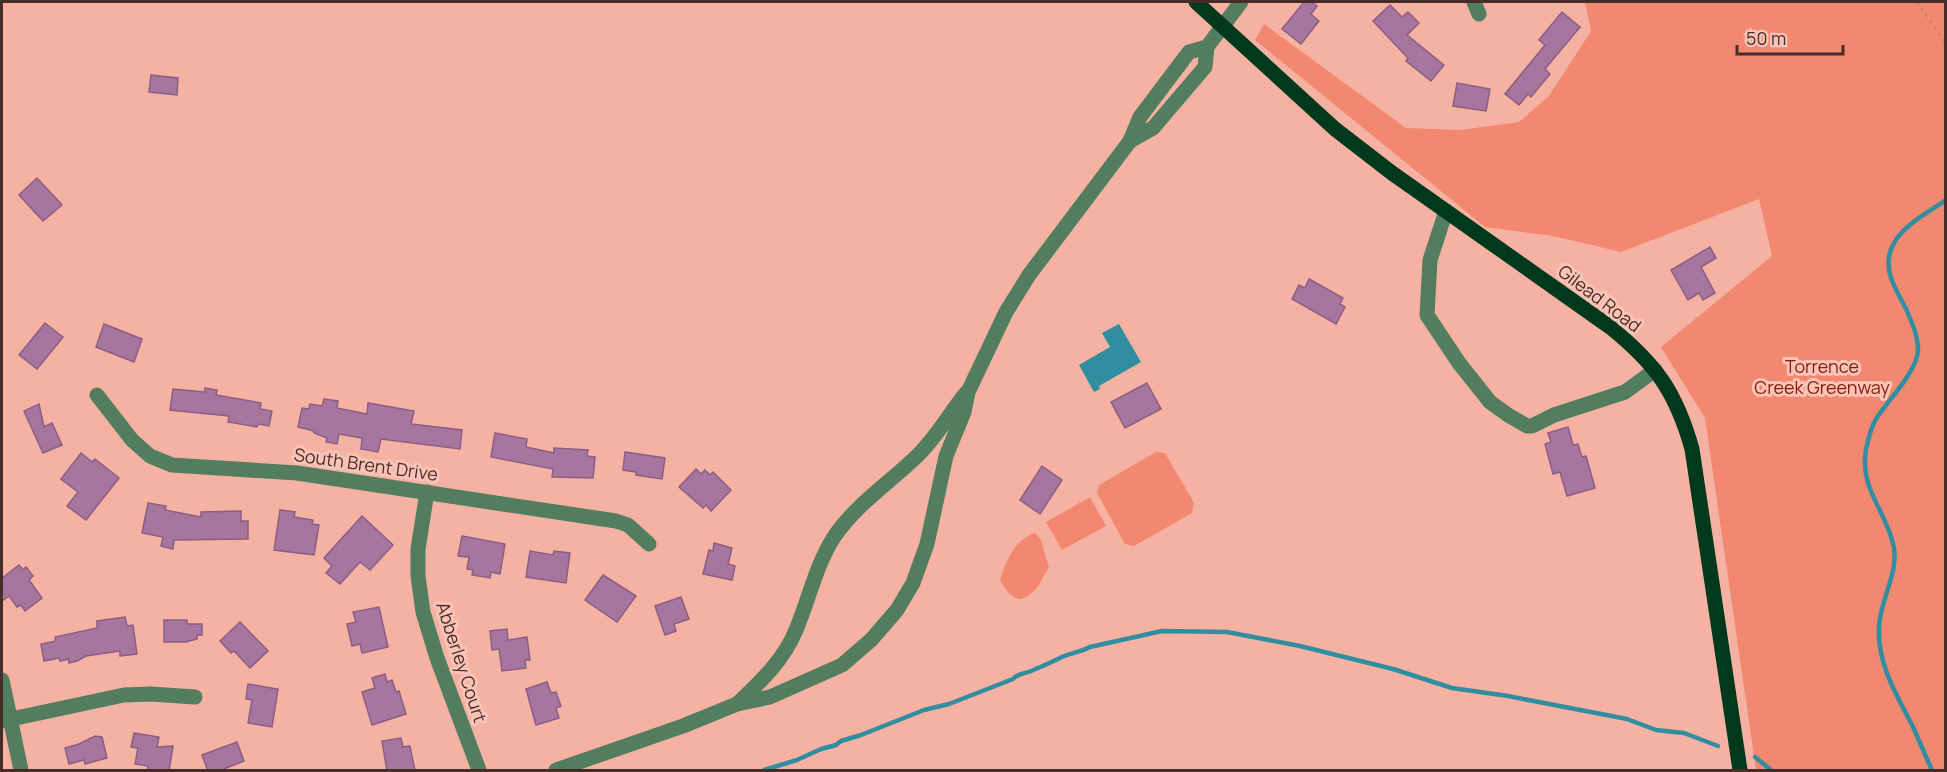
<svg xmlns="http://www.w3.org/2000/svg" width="1947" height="772" viewBox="0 0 1947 772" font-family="Manrope,sans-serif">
<rect width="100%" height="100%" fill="#f5b2a3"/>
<g fill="#f38870">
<polygon points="1585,2 1945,2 1945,770 1756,770 1705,418 1661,347 1772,256 1759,199 1621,252 1553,236 1485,227 1255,40 1264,24 1406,128 1460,130 1519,122 1549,96 1591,31"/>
<polygon points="1156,452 1165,453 1194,503 1192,513 1134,546 1125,544 1097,493 1099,485"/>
<polygon points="1090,497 1106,526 1062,550 1046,522"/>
<path d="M1035,533l6,7 8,28c-5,6 -6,10 -10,17 -2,4 -7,7 -10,10 -14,11 -23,-5 -29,-15 5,-18 16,-42 35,-47z"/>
</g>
<polygon fill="#318ea1" points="1119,324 1141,362 1099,386 1100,389 1094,392 1079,365 1110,347 1102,333"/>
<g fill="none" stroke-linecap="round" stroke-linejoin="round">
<g stroke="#318ea1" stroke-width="4.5">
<polyline points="1755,757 1771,770"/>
<path d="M764,770l33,-10 24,-11 15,-4 5,-4 20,-6 63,-25 25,-6 64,-25c5,-6 11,-5 18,-8 10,-4 21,-9 31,-14 9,-4 19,-5 28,-10l72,-16 65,1 73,14 93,23 59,19 56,8 119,23 29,11 28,3 34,13"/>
<path d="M1932,770c-6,-13 -12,-27 -18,-41 -16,-32 -37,-64 -35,-102 1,-27 19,-52 15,-79 -7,-38 -35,-57 -28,-99 2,-9 5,-22 10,-30 12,-19 41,-47 42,-69 0,-14 -6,-27 -11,-39 -5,-10 -12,-22 -16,-33 -13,-40 27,-59 55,-78"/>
</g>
</g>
<g fill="#a7769e" stroke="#8c5d84" stroke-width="1.5">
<polygon points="1304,2 1311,2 1317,6 1311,14 1319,21 1301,44 1282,29"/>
<polygon points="1390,5 1402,17 1408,12 1419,23 1407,35 1444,65 1431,81 1406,61 1408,58 1373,21"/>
<polygon points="1562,12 1580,27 1545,69 1550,74 1531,97 1528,94 1519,105 1505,94 1545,45 1539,40"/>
<polygon points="151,75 178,78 177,95 149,92"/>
<polygon points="1457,83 1490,89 1486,111 1453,106"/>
<polygon points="37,178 62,205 43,221 19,195"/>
<polygon points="1710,247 1716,258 1701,267 1715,293 1703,300 1699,293 1688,300 1671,270"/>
<polygon points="1309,279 1343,298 1340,304 1345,307 1336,324 1292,299 1299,285 1305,288"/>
<polygon points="45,323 63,337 37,369 19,355"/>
<polygon points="104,324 142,339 134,362 96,347"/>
<polygon points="1147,383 1161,409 1125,428 1111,402"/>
<polygon points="205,388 217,390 216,395 261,403 260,409 272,411 269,426 258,424 257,427 228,422 229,416 170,410 173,389 205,392"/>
<polygon points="324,399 338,401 337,408 367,414 368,403 414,411 411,424 462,430 460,449 381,439 378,452 361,449 362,438 339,434 337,444 326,442 327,438 314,433 314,431 298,427 302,408 309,409 310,404 322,406"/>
<polygon points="39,404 44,427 52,423 62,445 43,453 24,411"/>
<polygon points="1568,427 1573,445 1578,444 1582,457 1586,456 1595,488 1567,496 1560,472 1553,474 1545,444 1551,442 1548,433"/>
<polygon points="495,433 527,439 526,447 554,453 554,448 588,450 587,456 595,457 593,478 552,477 553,469 491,457"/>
<polygon points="625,452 665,458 662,479 636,475 636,472 623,470"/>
<polygon points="81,453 92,462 95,459 119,478 86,520 67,506 78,492 61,479"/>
<polygon points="1042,466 1062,480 1040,514 1020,500"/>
<polygon points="696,469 701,474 705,470 710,475 713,472 731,490 711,511 706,505 703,508 679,487"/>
<polygon points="148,503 166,506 165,510 201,517 201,512 241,511 241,521 248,521 248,539 174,540 173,549 161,546 163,537 142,533"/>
<polygon points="280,510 295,512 294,517 313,520 312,524 319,525 314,555 274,550"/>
<polygon points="362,516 393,545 370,570 360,562 340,584 326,573 332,566 324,558"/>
<polygon points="462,536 505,544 500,574 491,572 490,578 472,575 473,570 467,569 469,557 458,556"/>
<polygon points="714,543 732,548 728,564 735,566 732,580 703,574 709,550 713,551"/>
<polygon points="530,551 553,555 554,551 570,553 566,583 526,577"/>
<polygon points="19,565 23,570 26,567 33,576 29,580 42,598 25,611 21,605 17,607 9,596 2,601 2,578"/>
<polygon points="603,575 636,596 617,622 585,600"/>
<polygon points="681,597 689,619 674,624 676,631 665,635 655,606"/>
<polygon points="379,607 388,647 362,653 360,644 352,646 347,624 356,622 353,612"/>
<polygon points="125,617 127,626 133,625 137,654 120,656 120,651 86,656 77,661 69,663 68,659 60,661 59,658 44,661 41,644 56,641 55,637 97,628 97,621"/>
<polygon points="164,620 187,620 187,624 202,624 202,635 197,635 197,639 186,642 164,642"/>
<polygon points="240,622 268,651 250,668 234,651 231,653 220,641"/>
<polygon points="507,629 508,640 527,637 530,660 525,660 526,668 502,671 499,649 492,650 490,631"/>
<polygon points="385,674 387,682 392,680 396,692 399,691 406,714 372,725 362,692 375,688 372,678"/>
<polygon points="547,682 551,693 556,692 561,706 556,708 559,718 536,725 526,689"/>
<polygon points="248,684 278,689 272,727 248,723 252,700 246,699"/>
<polygon points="134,733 159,737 157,747 173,746 169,771 147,771 148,766 135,764 138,748 131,747"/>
<polygon points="95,736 102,737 107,758 85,764 84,760 69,764 65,748 79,744"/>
<polygon points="401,738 403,747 410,746 415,771 387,771 382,741"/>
<polygon points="237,742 244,761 219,771 208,771 202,755"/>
</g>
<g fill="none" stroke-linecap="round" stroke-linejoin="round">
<polyline stroke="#b98478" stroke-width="2" stroke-dasharray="3 4.5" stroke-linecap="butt" points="1917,2 1946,44"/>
<g stroke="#527d5f" stroke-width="15">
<polyline points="1474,2 1479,14"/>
<polyline points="1130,141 1153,128 1205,67 1207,47 1241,2"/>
<polyline points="1446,211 1430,260 1427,315 1459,363 1490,402 1508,415 1527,426 1532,426 1554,415 1625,392 1655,370"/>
<polyline points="97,395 132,440 150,456 172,465 297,473 616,521 628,525 649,544"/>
<polyline points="427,492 418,549 418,576 423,612 437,658 479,770"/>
<polyline points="2,680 21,770"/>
<path d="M737,704c23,-22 47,-44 59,-74 13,-31 20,-65 38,-93 22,-33 57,-55 85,-83 18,-18 31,-41 47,-61"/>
<polyline points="2,721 124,695 151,694 195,697"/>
<polyline points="556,770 683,726 737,704 770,697 842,665 871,640 897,610 913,583 927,544 946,456 964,412 968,392 1006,312 1029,275 1130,141 1140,117 1189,52 1207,47"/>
</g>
<path stroke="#02391c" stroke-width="15" d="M1196,2l139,127 57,44 218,154c46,37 66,65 82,122l48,321"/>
</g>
<g text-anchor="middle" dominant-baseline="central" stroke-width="6" stroke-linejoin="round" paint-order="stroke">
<g font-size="18" fill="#472d27" stroke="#fac3b7">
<text transform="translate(1600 298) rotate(37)">Gilead Road</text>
<text transform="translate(366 464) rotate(8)">South Brent Drive</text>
<text transform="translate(462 662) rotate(72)">Abberley Court</text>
</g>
<g font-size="18" fill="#861d06" stroke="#fac3b7">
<text x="1822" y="366">Torrence<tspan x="1822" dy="21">Creek Greenway</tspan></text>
</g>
</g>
<rect width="1947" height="772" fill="none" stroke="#472d27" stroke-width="6"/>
<path d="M1737 45v9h106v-9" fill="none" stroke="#472d27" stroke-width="3"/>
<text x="1746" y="45" font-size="18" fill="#472d27" stroke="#fac3b7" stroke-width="4.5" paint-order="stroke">50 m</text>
</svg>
